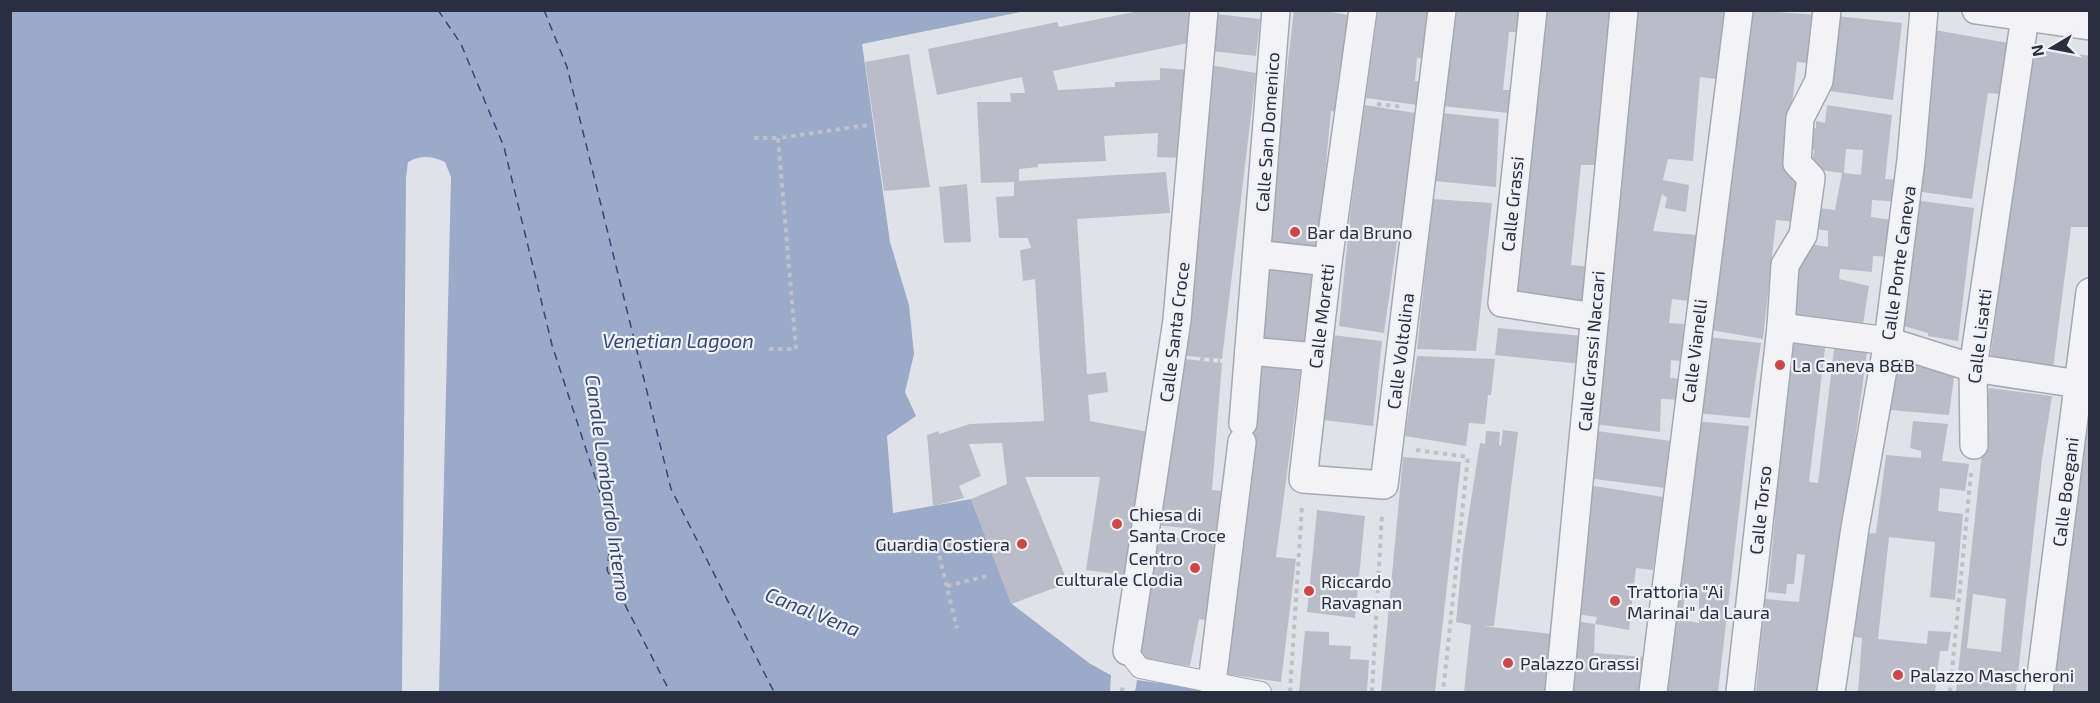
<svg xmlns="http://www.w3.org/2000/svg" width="2100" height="703" viewBox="0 0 2100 703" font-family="'Exo 2',sans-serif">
<rect width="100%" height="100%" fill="#e0e2e9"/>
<path fill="#9baac8" d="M10,11h1015l-163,33 28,198 19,63 5,49 -9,38 11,24 -29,20 6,77 78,-14 41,105 77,59 22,12 106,17h-778l12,-515 -6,-15c-14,-6 -24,-7 -37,0l-2,16 -4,514h-391z"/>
<polygon fill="#e0e2e9" points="1091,661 1112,672 1158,680 1158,683 1137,680 1135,692 1110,692 1111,675 1089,663"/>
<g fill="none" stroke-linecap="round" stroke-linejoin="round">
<g stroke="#344673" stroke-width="1.5" stroke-dasharray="8 6" stroke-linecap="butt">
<polyline points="438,10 461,44 504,147 552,345 612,529 607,570 670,692"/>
<polyline points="544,10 567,67 671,489 774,692"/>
</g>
</g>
<g fill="#babdc8" fill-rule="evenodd">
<polygon points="1144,10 1191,10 1193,42 1053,71 1058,90 1115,87 1115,82 1160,80 1160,68 1191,70 1186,158 1157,157 1158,133 1104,136 1106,161 1038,164 1038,167 1019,169 1019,181 1166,172 1170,213 1077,219 1087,374 1106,372 1108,392 1088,395 1090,421 1154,433 1133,576 1086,570 1100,477 1025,477 1068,583 1011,604 971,499 1007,484 1002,443 969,444 981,476 959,486 964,498 933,506 927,435 939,431 939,434 970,424 1044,421 1035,279 1023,281 1020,250 1031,248 1028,238 999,238 996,197 1014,196 1014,182 981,183 977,102 1011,102 1010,93 1025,93 1022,77 937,95 928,49 1057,22 1059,27"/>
<polygon points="1294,10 1319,10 1360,17 1337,112 1331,111 1318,249 1267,242"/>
<polygon points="1378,10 1431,10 1427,59 1417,58 1415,81 1420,81 1417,105 1366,98"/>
<polygon points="1451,10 1527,10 1525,32 1509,32 1503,90 1512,90 1509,113 1442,106"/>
<polygon points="1547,10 1730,10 1724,80 1700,77 1693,161 1668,159 1663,180 1689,185 1686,212 1665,208 1667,198 1662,194 1653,231 1697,235 1690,301 1672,299 1670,314 1669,323 1684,324 1681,361 1671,360 1670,378 1684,379 1683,400 1661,399 1660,432 1593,424 1599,165 1581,165 1571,265 1591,267 1586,308 1516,299"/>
<polygon points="1746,10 1820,15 1815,64 1797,62 1789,131 1789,177 1804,179 1800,222 1776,220 1763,339 1705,329"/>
<polygon points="1216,14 1260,19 1256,56 1212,51"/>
<polygon points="1836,16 1902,23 1893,100 1830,91"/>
<polygon points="1935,30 2014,44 2008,95 1988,93 1972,199 1915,191"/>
<polygon points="2031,47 2090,56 2090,222 2088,227 2071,227 2053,369 1990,360"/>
<polygon points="909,54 930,187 884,191 865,62"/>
<polygon points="1210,65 1256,73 1222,359 1175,355"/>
<polygon points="1365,105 1415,113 1401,241 1397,241 1384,333 1339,326 1351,207"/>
<path d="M1827,105l65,10 -7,64 20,1 -2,22 -31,-2 -1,17 28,4 -5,36 -21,-1 -1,16 -32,-3 -1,10 30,7 -7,44 -72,-10 14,-77 24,4v-16l-21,-4 4,-20 24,3 7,-37 -30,-4 2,-19h-13l2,-24 13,2v-7l9,2zM1846,149l17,1 -2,25 -17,-2z"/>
<polygon points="1441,113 1499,119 1496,187 1434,181"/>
<polygon points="967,184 971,242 944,243 939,187"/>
<polygon points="1433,199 1492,203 1476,351 1417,349"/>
<polygon points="1914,200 1974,208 1958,341 1928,336 1928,333 1900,325"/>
<polygon points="1263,268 1312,272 1304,351 1256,347"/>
<polygon points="1498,328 1584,336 1581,364 1495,355"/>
<polygon points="1332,335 1382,341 1373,426 1323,420"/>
<polygon points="1708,337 1761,343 1750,418 1695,413"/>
<polygon points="1795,337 1826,340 1809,482 1818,483 1835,341 1868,345 1821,692 1756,692 1765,599 1799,602 1805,555 1797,554 1794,584 1787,584 1786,594 1768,592 1775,517 1771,517"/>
<polygon points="1417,356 1495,359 1491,395 1488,395 1485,424 1469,423 1466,446 1405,436"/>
<polygon points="1175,358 1222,363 1212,490 1222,491 1211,621 1199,619 1190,666 1140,661 1154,536 1195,539 1196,529 1156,525"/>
<polygon points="1255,361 1301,367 1276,557 1296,559 1281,682 1219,673"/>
<polygon points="1895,361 1955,370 1949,415 1889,410"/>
<polygon points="2090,380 2090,692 2053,692 2061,632"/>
<path d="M1989,388l63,8 -10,63 -26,233h-60zM1973,594l33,5 -5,53 -34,-4z"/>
<path d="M1695,421l54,5 -31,266h-60zM1685,593l14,2v28l-17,-3z"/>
<polygon points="1913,421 1948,424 1942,461 1969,464 1965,491 1940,488 1938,511 1963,514 1955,600 1930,597 1935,542 1889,537 1878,639 1927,644 1928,631 1951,632 1948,651 1940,651 1935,692 1858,692 1862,638 1850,636 1862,534 1876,533 1886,455 1921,458 1921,451 1910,448"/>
<polygon points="1503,430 1518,432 1494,626 1483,626 1552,634 1545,692 1464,692 1471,625 1456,622 1463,551 1480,443 1485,444 1486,431 1500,432 1499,445 1501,446"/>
<polygon points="1590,430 1671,441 1665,488 1587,478"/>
<polygon points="1403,457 1461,462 1435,692 1381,692"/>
<polygon points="1588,485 1663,497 1653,570 1636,568 1629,630 1595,624 1597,617 1576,614"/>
<polygon points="1317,510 1365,516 1355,618 1307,612"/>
<polygon points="1574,621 1595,624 1594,653 1645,657 1643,692 1571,692"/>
<polygon points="1305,631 1329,632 1329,645 1351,646 1350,659 1369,660 1367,692 1299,692"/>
</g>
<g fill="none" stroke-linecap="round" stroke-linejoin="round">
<g stroke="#a5a8b3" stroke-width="22">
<polyline id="pedestrian" points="1127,651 1140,668 1261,692"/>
</g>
<g stroke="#a5a8b3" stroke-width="30">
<g id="minor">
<polyline points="1363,10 1328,262 1303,479 1384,485 1442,10"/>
<polyline points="1533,10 1502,303 1595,317"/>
<polyline points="1976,10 2090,26"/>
<polyline points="1257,254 1328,262"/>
<polyline points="1781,327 1888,341 1973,368 2079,384"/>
<polyline points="1249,351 1316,357"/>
<polyline points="1243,423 1276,10"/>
<polyline points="1974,445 1973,368 2025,17"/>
<polyline points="1127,651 1177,320 1204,10"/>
<polyline points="1212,683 1242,442"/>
<polyline points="1559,692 1624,10"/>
<polyline points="1653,692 1739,10"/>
<polyline points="1740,692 1781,327 1785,265 1803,235 1811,178 1797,163 1800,118 1819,81 1827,10"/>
<polyline points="1831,692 1855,528 1888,341 1911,160 1924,10"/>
<polyline points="2039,692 2090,292"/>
</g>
</g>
<g stroke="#bec0c7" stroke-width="4" stroke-dasharray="4.5 4.5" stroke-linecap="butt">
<polyline points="1377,104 1403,107"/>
<polyline points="754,138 778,138"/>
<polyline points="769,349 796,349 778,138 869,125"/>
<polyline points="1200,359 1220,361"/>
<polyline points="1416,450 1468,457 1443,692"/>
<polyline points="937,547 957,628"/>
<polyline points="947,586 987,576"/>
<polyline points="1122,692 1123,684"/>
<polyline points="1290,692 1302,506"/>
<polyline points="1372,692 1382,513"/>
<polyline points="1950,692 1971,473"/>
</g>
<use href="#pedestrian" stroke="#f3f3f7" stroke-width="20"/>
<use href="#minor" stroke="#f3f3f7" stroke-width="27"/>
</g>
<g fill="#cc4747" stroke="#eff1f6" stroke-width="2">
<circle cx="1295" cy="232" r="6"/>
<circle cx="1780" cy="365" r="6"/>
<circle cx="1117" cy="524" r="6"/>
<circle cx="1022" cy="544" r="6"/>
<circle cx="1195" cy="568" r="6"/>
<circle cx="1309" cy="591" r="6"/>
<circle cx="1615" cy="601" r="6"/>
<circle cx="1508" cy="663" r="6"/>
<circle cx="1898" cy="675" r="6"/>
</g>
<g text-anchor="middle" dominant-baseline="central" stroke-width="4.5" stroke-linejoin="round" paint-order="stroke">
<g font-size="18" fill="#292e40" stroke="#eff1f6">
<text transform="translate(1267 132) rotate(-86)">Calle San Domenico</text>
<text transform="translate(1512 204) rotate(-84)">Calle Grassi</text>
<text transform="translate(1898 263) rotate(-82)">Calle Ponte Caneva</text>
<text transform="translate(1321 316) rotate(-83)">Calle Moretti</text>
<text transform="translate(1174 332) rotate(-83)">Calle Santa Croce</text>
<text transform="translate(1979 336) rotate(-83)">Calle Lisatti</text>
<text transform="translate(1400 351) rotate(-83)">Calle Voltolina</text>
<text transform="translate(1591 351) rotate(-85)">Calle Grassi Naccari</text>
<text transform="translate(1694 351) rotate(-83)">Calle Vianelli</text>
<text transform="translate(2065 492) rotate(-83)">Calle Boegani</text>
<text transform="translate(1760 510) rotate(-84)">Calle Torso</text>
</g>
<g font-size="18" fill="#292e40" stroke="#eff1f6" text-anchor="start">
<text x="1307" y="232">Bar da Bruno</text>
<text x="1792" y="365">La Caneva B&amp;B</text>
<text x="1129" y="514">Chiesa di<tspan x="1129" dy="21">Santa Croce</tspan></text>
<text x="1010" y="544" text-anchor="end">Guardia Costiera</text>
<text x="1183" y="558" text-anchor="end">Centro<tspan x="1183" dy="21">culturale Clodia</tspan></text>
<text x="1321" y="581">Riccardo<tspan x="1321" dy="21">Ravagnan</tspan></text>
<text x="1627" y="591">Trattoria "Ai<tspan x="1627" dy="21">Marinai" da Laura</tspan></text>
<text x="1520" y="663">Palazzo Grassi</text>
<text x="1910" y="675">Palazzo Mascheroni</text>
</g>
<g font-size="20" font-style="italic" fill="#344673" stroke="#eff1f6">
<text x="678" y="340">Venetian Lagoon</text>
<text transform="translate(609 488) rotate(82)">Canale Lombardo Interno</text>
<text transform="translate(813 611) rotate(22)">Canal Vena</text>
</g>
</g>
<rect width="2100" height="703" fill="none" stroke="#292e40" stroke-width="24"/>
<g transform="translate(2052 48) rotate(260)" stroke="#eff1f6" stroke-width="4.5" paint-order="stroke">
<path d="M0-4.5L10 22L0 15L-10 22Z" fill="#292e40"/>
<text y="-9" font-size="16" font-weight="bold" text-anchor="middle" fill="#292e40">N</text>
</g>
</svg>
